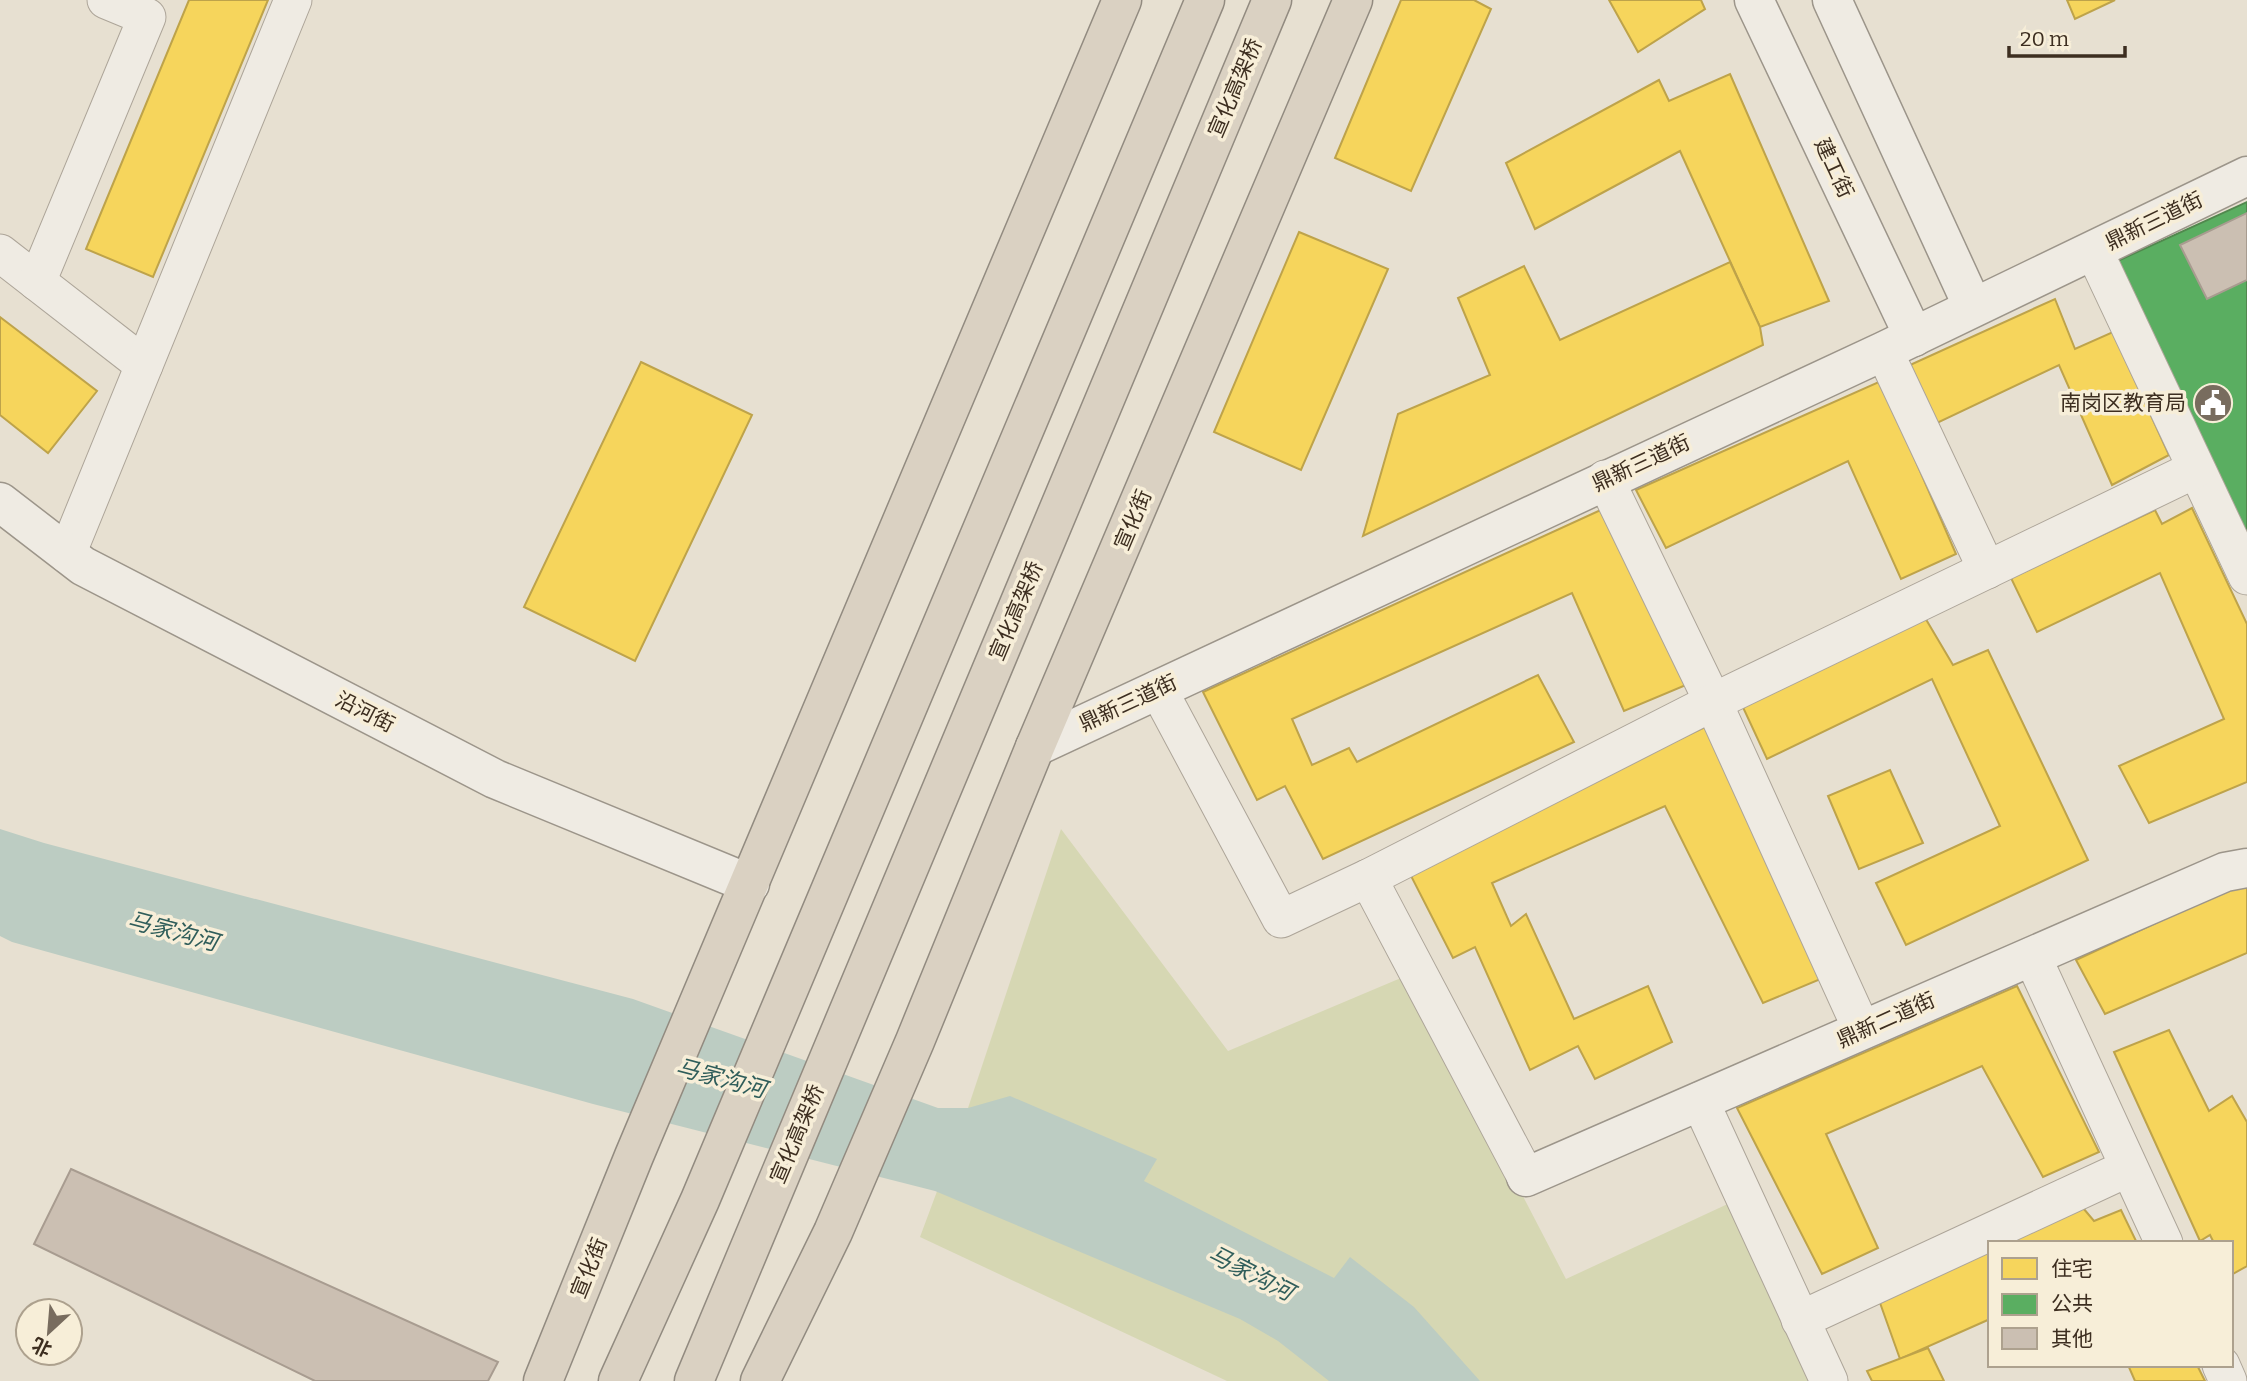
<svg xmlns="http://www.w3.org/2000/svg" width="2247" height="1381" viewBox="0 0 2247 1381" font-family="Bitter,'Noto Sans SC',serif">
<rect width="100%" height="100%" fill="#e7e0d1"/>
<polygon fill="#d6d7b3" points="1061,829 1228,1051 1408,975 1566,1279 1732,1202 1818,1381 1227,1381 920,1237 968,1108"/>
<polygon fill="#bcccc2" points="0,829 44,843 633,999 938,1108 968,1108 1010,1096 1157,1159 1144,1181 1334,1278 1350,1257 1414,1307 1480,1381 1329,1381 1278,1341 1240,1319 935,1191 593,1104 12,942 0,936"/>
<g fill="#f6d55c" stroke="#bea34a" stroke-width="2">
<polygon points="189,0 268,0 153,277 86,249"/>
<polygon points="1401,0 1474,0 1491,9 1411,191 1335,158"/>
<polygon points="1609,0 1701,0 1705,9 1638,52"/>
<polygon points="2067,0 2115,0 2075,19"/>
<polygon points="1730,74 1829,301 1760,327 1680,151 1535,229 1506,163 1659,80 1669,101"/>
<polygon points="1299,232 1388,269 1301,470 1214,432"/>
<polygon points="1730,262 1760,327 1763,345 1363,536 1398,414 1490,375 1458,298 1524,266 1560,340"/>
<polygon points="2055,299 2075,349 2113,332 2169,455 2112,485 2059,365 1937,423 1910,365"/>
<polygon points="0,317 97,391 48,453 0,415"/>
<polygon points="641,362 752,415 635,661 524,607"/>
<polygon points="1881,381 1956,554 1901,579 1848,461 1666,548 1636,490"/>
<polygon points="1605,508 1686,685 1624,711 1572,593 1292,719 1312,765 1349,748 1357,762 1538,675 1574,742 1323,859 1285,786 1257,800 1203,692"/>
<polygon points="2192,508 2247,624 2247,782 2149,823 2119,766 2224,719 2160,573 2037,632 2011,578 2155,510 2162,524"/>
<polygon points="1924,616 1953,665 1988,650 2088,860 1906,945 1876,883 2000,826 1932,679 1767,759 1741,703"/>
<polygon points="1705,727 1823,978 1763,1003 1665,806 1492,883 1511,926 1526,914 1574,1019 1648,986 1672,1042 1595,1079 1578,1046 1530,1070 1475,947 1453,958 1409,872 1462,843"/>
<polygon points="1890,770 1923,843 1859,869 1828,796"/>
<polygon points="2244,882 2247,886 2247,953 2105,1014 2076,960"/>
<polygon points="2017,986 2099,1152 2043,1177 1982,1066 1826,1134 1878,1248 1822,1274 1737,1108"/>
<polygon points="2169,1030 2209,1111 2232,1096 2247,1122 2247,1266 2231,1275 2231,1243 2214,1243 2210,1235 2200,1241 2114,1052"/>
<polygon points="2078,1202 2094,1221 2121,1210 2137,1243 1995,1243"/>
<polygon points="1990,1245 1990,1319 1900,1359 1879,1300"/>
<polygon points="1928,1348 1944,1381 1872,1381 1867,1371"/>
<polygon points="2128,1365 2197,1365 2205,1381 2135,1381"/>
</g>
<polygon fill="#5aae61" stroke="#51884e" stroke-width="2" points="2247,202 2247,542 2113,263"/>
<g fill="#cbbfb2" stroke="#a89c90" stroke-width="2">
<polygon points="2247,213 2247,280 2207,299 2180,245"/>
<polygon points="71,1169 498,1362 488,1381 315,1381 34,1244"/>
</g>
<g fill="none" stroke-linecap="round" stroke-linejoin="round">
<g stroke="#ada599" stroke-width="39">
<g id="street">
<polyline points="2094,251 2247,576"/>
<polyline points="0,253 144,365"/>
<polyline points="37,282 147,17 106,0"/>
<polyline points="1884,351 1987,570"/>
<polyline points="1605,479 1713,702 1862,1030"/>
<polyline points="67,554 293,0"/>
<polyline points="1158,689 1281,919 1368,878 1713,702 2196,469"/>
<polyline points="1368,878 1526,1177"/>
<polyline points="2032,956 2164,1243"/>
<polyline points="1700,1101 1829,1381"/>
<polyline points="1800,1320 2128,1168"/>
<polyline points="2221,1365 2228,1381"/>
</g>
</g>
<g stroke="#9c958a" stroke-width="41">
<g id="secondary">
<polyline points="1754,0 1914,337"/>
<polyline points="1832,0 1973,307"/>
<polyline points="0,502 83,566 495,779 750,884"/>
<polyline points="1035,747 1884,351 2247,176"/>
<polyline points="1526,1177 2225,872 2247,868"/>
</g>
</g>
<g stroke="#928b80" stroke-width="41">
<g id="highway">
<polyline points="543,1381 634,1156 1122,0"/>
<polyline points="618,1381 700,1200 1205,0"/>
<polyline points="694,1381 1272,0"/>
<polyline points="760,1381 833,1232 915,1041 1035,747 1353,0"/>
</g>
</g>
<use href="#street" stroke="#efebe3" stroke-width="37"/>
<use href="#secondary" stroke="#efebe3" stroke-width="38"/>
<use href="#highway" stroke="#dad1c2" stroke-width="38"/>
</g>
<defs>
<g id="civic-disc" transform="scale(2.0125)"><circle r="9.5" fill="#786c5e" stroke="#f7eed8"/><path d="M-.6-6.5H3V-4.5H.6V-3L4-1V1h2V6H-6V1h2V-1L-.6-3ZM-1.2 2.5V6h2.4V2.5Z" fill="#fff"/></g>
</defs>
<g fill-rule="evenodd">
<use href="#civic-disc" x="2213" y="403"/>
</g>
<g text-anchor="middle" dominant-baseline="central" stroke-width="7" stroke-linejoin="round" paint-order="stroke">
<g font-size="21" fill="#3d2e20" stroke="#f7eed8">
<text transform="translate(1235 88) rotate(-67)">宣化高架桥</text>
<text transform="translate(1834 168) rotate(65)">建工街</text>
<text transform="translate(2154 221) rotate(-26)">鼎新三道街</text>
<text transform="translate(1641 463) rotate(-25)">鼎新三道街</text>
<text transform="translate(1133 520) rotate(-67)">宣化街</text>
<text transform="translate(1016 611) rotate(-67)">宣化高架桥</text>
<text transform="translate(1128 703) rotate(-25)">鼎新三道街</text>
<text transform="translate(365 712) rotate(27)">沿河街</text>
<text transform="translate(1886 1020) rotate(-24)">鼎新二道街</text>
<text transform="translate(797 1134) rotate(-67)">宣化高架桥</text>
<text transform="translate(589 1268) rotate(-68)">宣化街</text>
</g>
<g font-size="21" fill="#3d2e20" stroke="#f7eed8" text-anchor="end">
<text x="2186" y="403">南岗区教育局</text>
</g>
<g font-size="23" font-style="italic" fill="#2f5d5a" stroke="#f7eed8">
<text transform="translate(173 931) rotate(15)">马家沟河</text>
<text transform="translate(721 1078) rotate(15)">马家沟河</text>
<text transform="translate(1251 1273) rotate(27)">马家沟河</text>
</g>
</g>
<rect x="1988" y="1241" width="245" height="126" fill="#f7eed8" stroke="#ada18e" stroke-width="2"/>
<rect x="2002" y="1258" width="35" height="21" fill="#f6d55c" stroke="#ada18e" stroke-width="2"/>
<text x="2051" y="1276" font-size="21" fill="#3d2e20">住宅</text>
<rect x="2002" y="1294" width="35" height="21" fill="#5aae61" stroke="#ada18e" stroke-width="2"/>
<text x="2051" y="1311" font-size="21" fill="#3d2e20">公共</text>
<rect x="2002" y="1328" width="35" height="21" fill="#cbbfb2" stroke="#ada18e" stroke-width="2"/>
<text x="2051" y="1346" font-size="21" fill="#3d2e20">其他</text>
<g transform="translate(49 1332) rotate(206)"><circle r="33" fill="#f7eed8" stroke="#ada18e" stroke-width="2"/>
<path d="M0-5L12 26L0 18L-12 26Z" fill="#786c5e"/>
<text y="-10" font-size="19" font-weight="bold" text-anchor="middle" fill="#3d2e20">北</text>
</g>
<path d="M2009 46v10h116v-10" fill="none" stroke="#3d2e20" stroke-width="3.5"/>
<text x="2020" y="46" font-size="21" fill="#3d2e20" stroke="#f7eed8" stroke-width="5" paint-order="stroke">20 m</text>
</svg>
